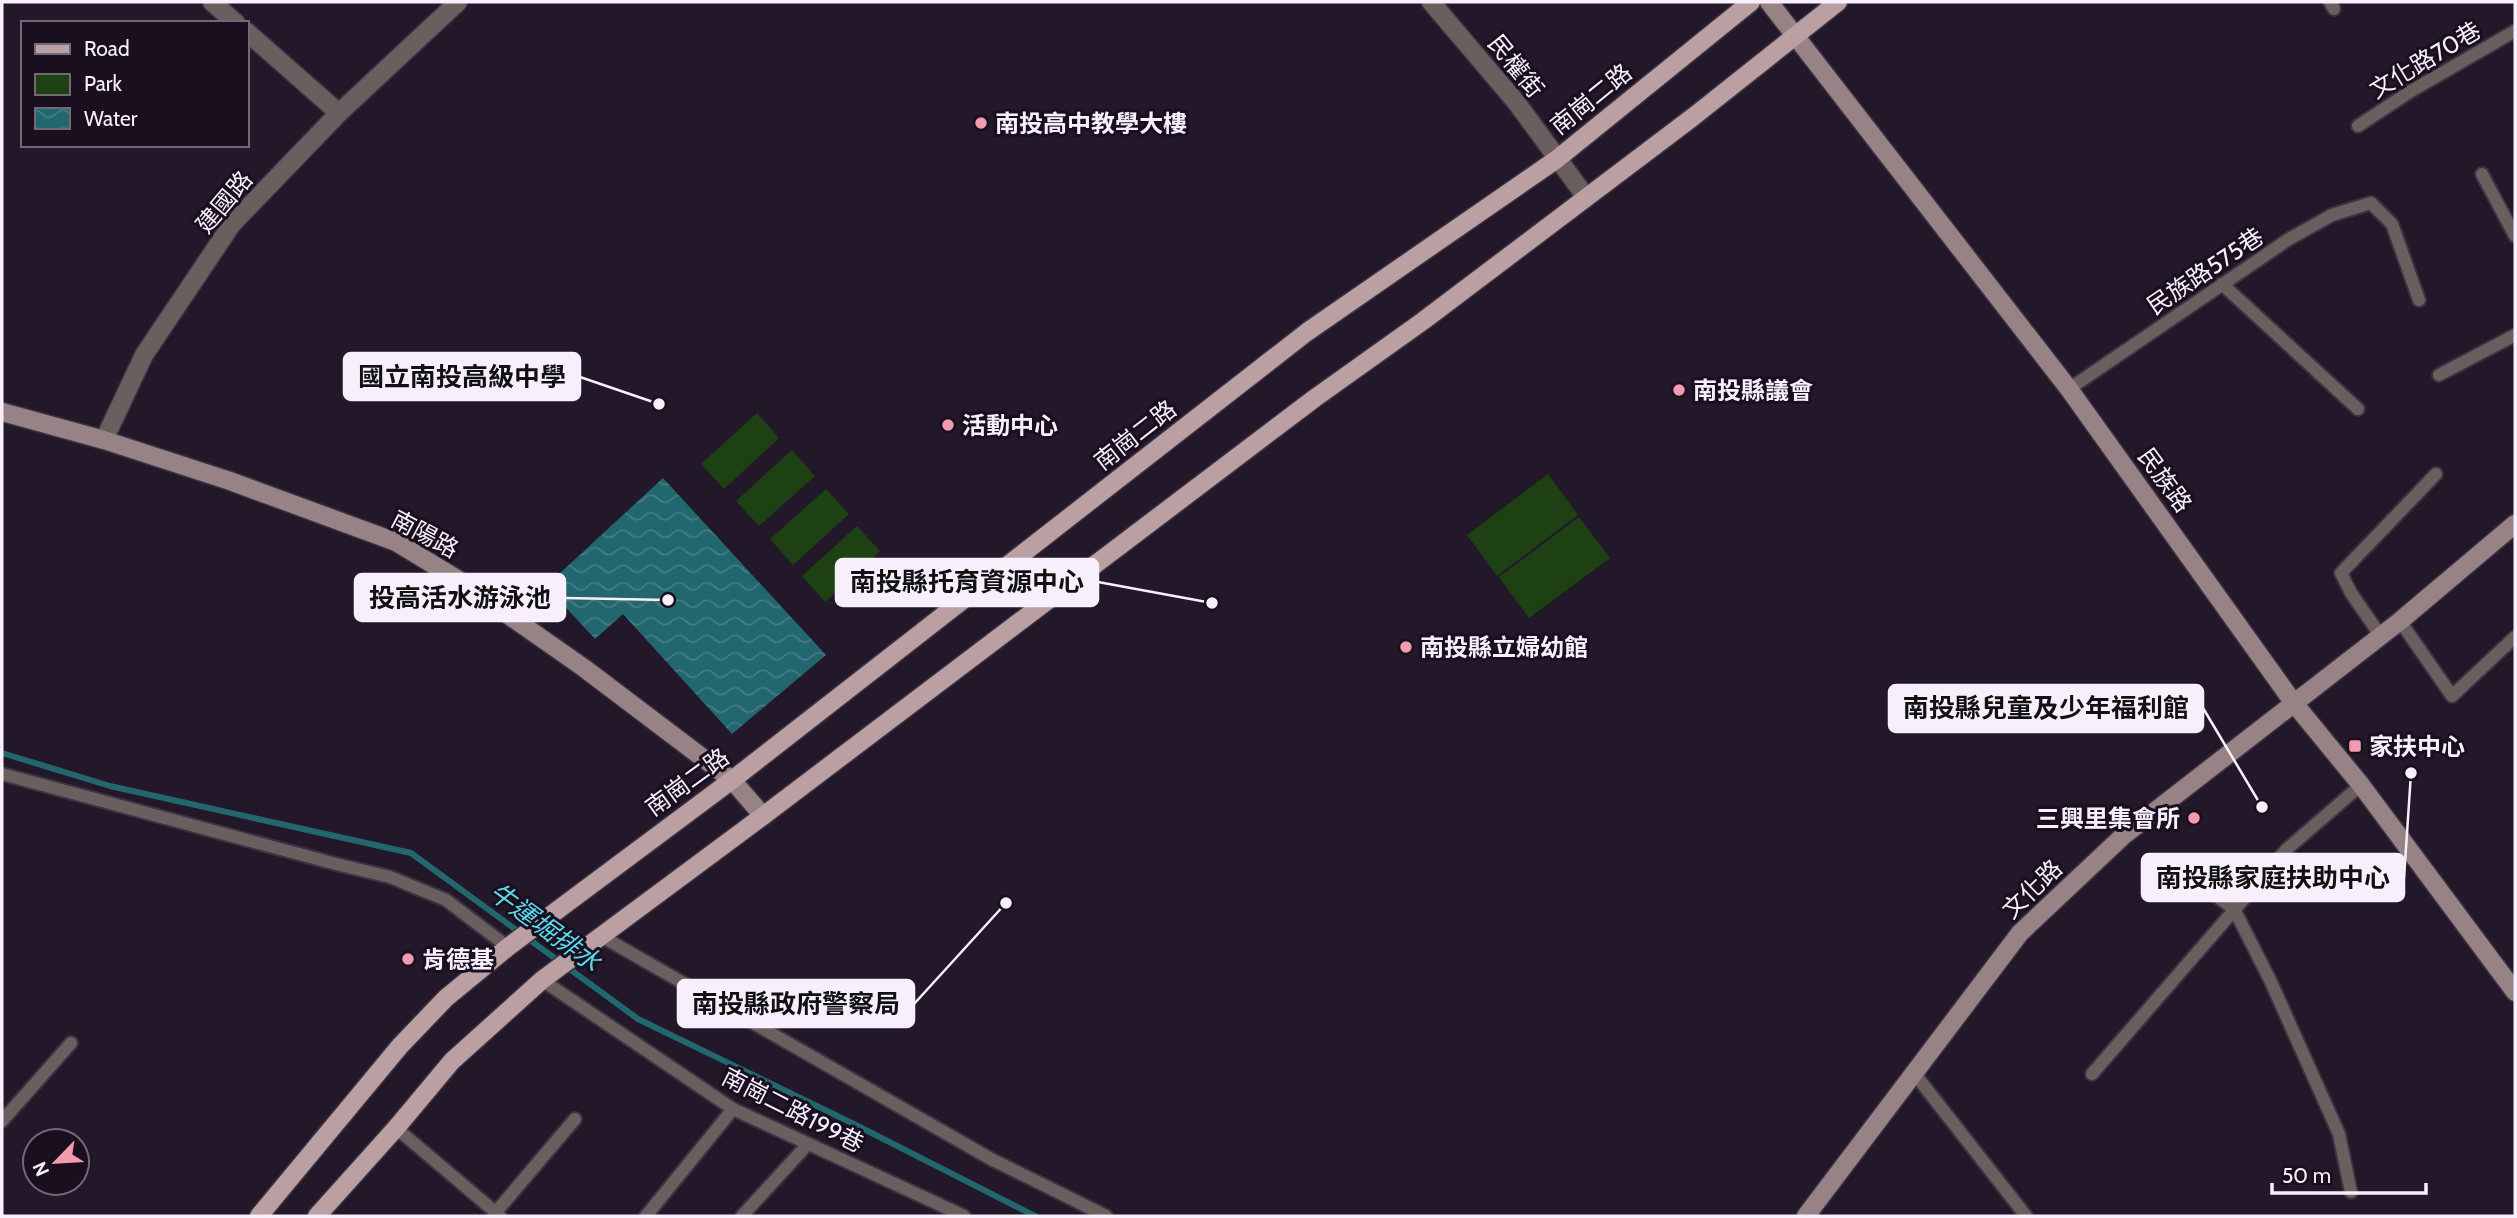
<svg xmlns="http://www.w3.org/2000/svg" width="2517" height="1218" viewBox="0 0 2517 1218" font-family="Cabin,'Noto Sans TC',sans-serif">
<defs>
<pattern id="water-waves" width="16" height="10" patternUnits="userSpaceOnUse" patternTransform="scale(1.75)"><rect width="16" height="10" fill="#22666e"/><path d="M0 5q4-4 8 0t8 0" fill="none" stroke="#437c84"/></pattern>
</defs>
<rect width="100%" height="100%" fill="#221829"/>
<g fill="#1e4114">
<polygon points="757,413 779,438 724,489 701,464"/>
<polygon points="792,450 815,476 759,526 736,501"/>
<polygon points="1548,474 1578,515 1497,576 1467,535"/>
<polygon points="826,489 849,514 793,565 770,539"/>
<polygon points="1579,517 1610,558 1529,618 1499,577"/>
<polygon points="857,526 880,551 825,602 802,576"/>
</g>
<polygon fill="url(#water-waves)" points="663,478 826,655 732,734 623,614 595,639 546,586"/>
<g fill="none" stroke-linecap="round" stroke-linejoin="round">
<polyline stroke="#22666e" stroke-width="6" points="2,753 110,786 411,853 638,1019 856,1125 1035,1216"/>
<g stroke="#3c3242" stroke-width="16">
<g id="lane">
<polyline points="2330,2 2334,9"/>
<polyline points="2358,126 2411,91 2515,31"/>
<polyline points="2482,174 2515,236"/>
<polyline points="2222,284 2358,409"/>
<polyline points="2439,375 2515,335"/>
<polyline points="2069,389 2289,239 2332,215 2371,203 2392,224 2419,300"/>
<polyline points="2400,621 2452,696 2515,637"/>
<polyline points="2380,635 2351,593 2341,573 2436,474"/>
<polyline points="2,774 336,864 390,877 446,900 508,947"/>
<polyline points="2189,876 2234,909 2271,982 2339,1134 2351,1192"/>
<polyline points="601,936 991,1159 1106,1216"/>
<polyline points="542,980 733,1109 964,1216"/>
<polyline points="1914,1073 2026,1216"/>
<polyline points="2092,1074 2287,849 2361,785"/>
<polyline points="2,1121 71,1043"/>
<polyline points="396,1128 500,1216"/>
<polyline points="496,1212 575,1119"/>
<polyline points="646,1216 733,1109"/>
<polyline points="742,1216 808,1144"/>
</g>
</g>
<g stroke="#3c3242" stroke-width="21">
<g id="street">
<polyline points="212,2 236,23"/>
<polyline points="1431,2 1516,102 1586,197"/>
<polyline points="247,32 339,113"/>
<polyline points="104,440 144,355 232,224 339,113 458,2"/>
</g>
</g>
<g stroke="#3c3242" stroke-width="21">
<g id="secondary">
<polyline points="1769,2 2069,389 2293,702 2361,785 2515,992"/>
<polyline points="2,412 104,440 230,481 396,542 457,579 584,668 732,780 763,816"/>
<polyline points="1806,1216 2020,933 2123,836 2400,621 2515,524"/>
</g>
</g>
<g stroke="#3c3242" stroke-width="21">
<g id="primary">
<polyline points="259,1216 400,1046 446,998 508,947 732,780 1307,332 1557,159 1751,2"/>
<polyline points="317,1216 396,1128 452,1061 542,980 763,816 1315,398 1423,321 1693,117 1838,2"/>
</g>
</g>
<use href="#lane" stroke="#6a5e5f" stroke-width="12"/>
<use href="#street" stroke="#6a5e5f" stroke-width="18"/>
<use href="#secondary" stroke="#978385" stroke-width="18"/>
<use href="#primary" stroke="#baa0a2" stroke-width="18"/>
</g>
<g fill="#f29aae" stroke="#190f1f" stroke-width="2.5">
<circle cx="981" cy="123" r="7"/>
<circle cx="1679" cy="390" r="7"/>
<circle cx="948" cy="425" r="7"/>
<circle cx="1406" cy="647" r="7"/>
<rect x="2348" y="739" width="14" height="14" rx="3.5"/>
<circle cx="2194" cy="818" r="7"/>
<circle cx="408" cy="959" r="7"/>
</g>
<g text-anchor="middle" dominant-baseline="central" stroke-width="6" stroke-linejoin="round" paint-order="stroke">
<g font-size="24" fill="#f7f0fc" stroke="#190f1f">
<text transform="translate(2425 60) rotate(-31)">文化路70巷</text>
<text transform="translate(1516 66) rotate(51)">民權街</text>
<text transform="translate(1591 99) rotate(-39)">南崗二路</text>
<text transform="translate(224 202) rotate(-50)">建國路</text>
<text transform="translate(2205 271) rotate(-34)">民族路575巷</text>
<text transform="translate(1135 435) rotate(-38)">南崗二路</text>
<text transform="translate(2165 480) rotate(54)">民族路</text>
<text transform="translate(425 534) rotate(28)">南陽路</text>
<text transform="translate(687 782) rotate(-36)">南崗二路</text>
<text transform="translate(2032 889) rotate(-44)">文化路</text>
<text transform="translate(793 1110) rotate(27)">南崗二路199巷</text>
</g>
<g font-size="24" font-weight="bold" fill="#f7f0fc" stroke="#190f1f" text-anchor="start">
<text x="995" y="123">南投高中教學大樓</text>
<text x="1693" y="390">南投縣議會</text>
<text x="962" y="425">活動中心</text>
<text x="1420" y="647">南投縣立婦幼館</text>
<text x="2369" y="746">家扶中心</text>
<text x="2180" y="818" text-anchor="end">三興里集會所</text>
<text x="422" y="959">肯德基</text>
</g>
<g font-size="26" font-style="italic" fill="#59daeb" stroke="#190f1f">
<text transform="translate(545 927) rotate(36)">牛運堀排水</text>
</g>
</g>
<path fill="none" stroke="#f7f0fc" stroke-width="2.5" d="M659 404L580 377M1212 603L1098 582M668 600L565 598M2262 807L2203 708M2411 773L2404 878M1006 903L914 1004"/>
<g fill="#f7f0fc" stroke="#190f1f" stroke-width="2.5">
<circle cx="659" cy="404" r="7"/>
<circle cx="1212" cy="603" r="7"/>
<circle cx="668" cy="600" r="7"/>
<circle cx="2262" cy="807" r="7"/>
<circle cx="2411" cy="773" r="7"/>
<circle cx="1006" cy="903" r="7"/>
</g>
<g fill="#f7f0fc" stroke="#f7f0fc" stroke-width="2.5">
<rect x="344" y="353" width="236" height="47" rx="7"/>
<rect x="836" y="559" width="262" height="47" rx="7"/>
<rect x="355" y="574" width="210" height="47" rx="7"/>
<rect x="1889" y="685" width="314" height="47" rx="7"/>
<rect x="2142" y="854" width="262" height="47" rx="7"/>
<rect x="678" y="980" width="236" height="47" rx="7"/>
</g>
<g font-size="26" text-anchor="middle" font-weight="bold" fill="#111">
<text x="462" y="386">國立南投高級中學</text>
<text x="967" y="591">南投縣托育資源中心</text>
<text x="460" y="607">投高活水游泳池</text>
<text x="2046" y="717">南投縣兒童及少年福利館</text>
<text x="2273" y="887">南投縣家庭扶助中心</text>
<text x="796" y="1013">南投縣政府警察局</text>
</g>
<rect width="2517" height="1218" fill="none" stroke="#f7f0fc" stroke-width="7"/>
<rect x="21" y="21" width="228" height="126" fill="#190f1f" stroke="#726977" stroke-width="2"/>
<rect x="35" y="44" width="35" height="10" fill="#baa0a2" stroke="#726977" stroke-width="2"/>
<text x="84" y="56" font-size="21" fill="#f7f0fc">Road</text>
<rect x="35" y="74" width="35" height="21" fill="#1e4114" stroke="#726977" stroke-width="2"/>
<text x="84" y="91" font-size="21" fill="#f7f0fc">Park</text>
<rect x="35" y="108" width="35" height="21" fill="url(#water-waves)" stroke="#726977" stroke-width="2"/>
<text x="84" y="126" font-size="21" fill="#f7f0fc">Water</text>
<g transform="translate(56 1162) rotate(245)"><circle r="33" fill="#190f1f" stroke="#726977" stroke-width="2"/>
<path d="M0-5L12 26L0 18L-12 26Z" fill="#f29aae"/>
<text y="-10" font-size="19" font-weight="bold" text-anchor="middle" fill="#f7f0fc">N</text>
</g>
<path d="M2272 1183v10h154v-10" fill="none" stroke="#f7f0fc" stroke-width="3.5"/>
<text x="2282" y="1183" font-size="21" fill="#f7f0fc" stroke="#190f1f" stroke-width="5" paint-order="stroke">50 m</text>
</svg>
